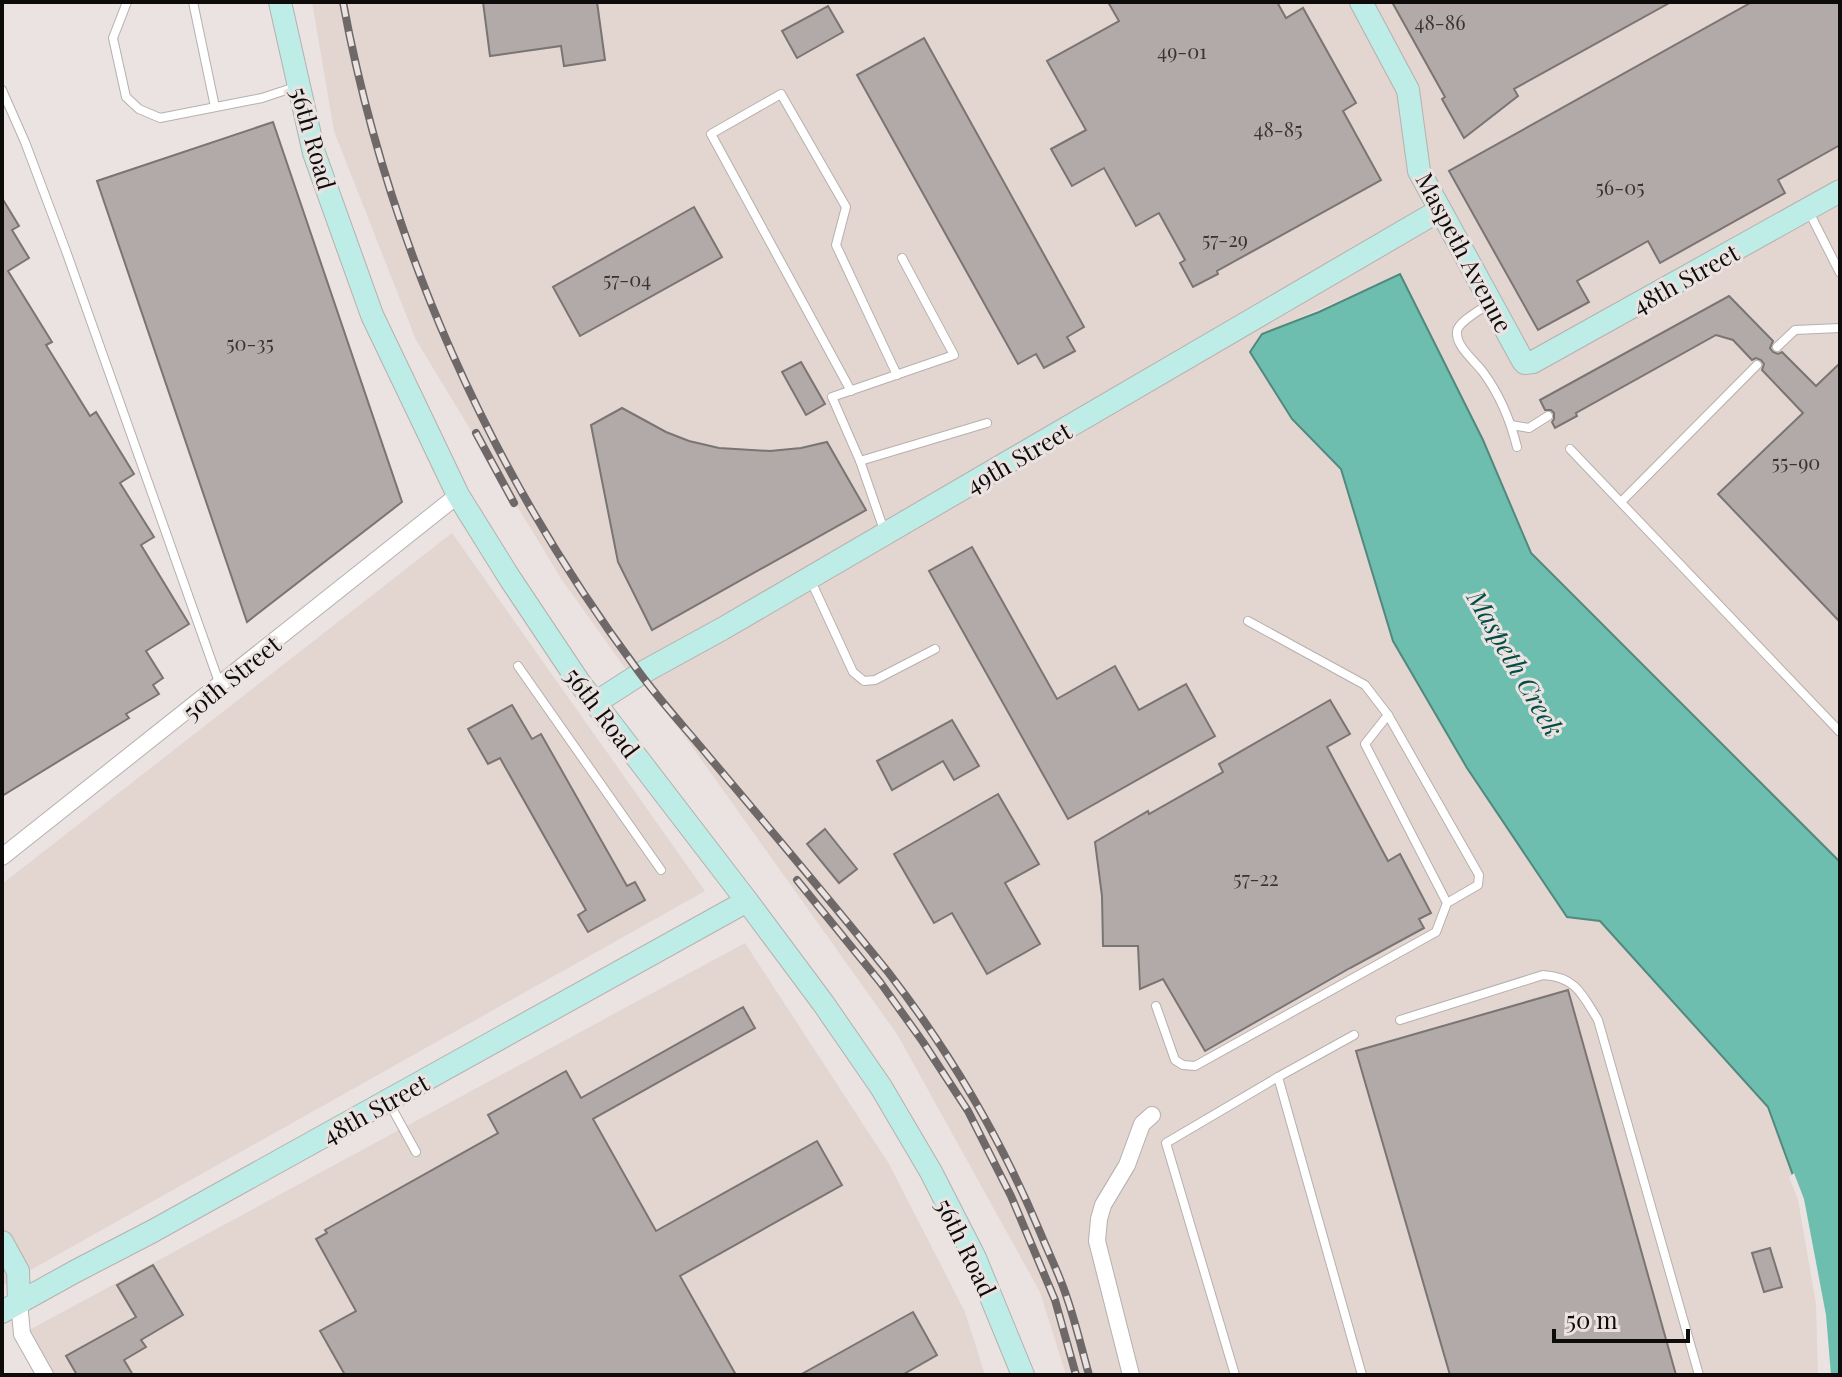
<svg xmlns="http://www.w3.org/2000/svg" width="1842" height="1377" viewBox="0 0 1842 1377" font-family="'Playfair Display',serif">
<rect width="100%" height="100%" fill="#eae3e1"/>
<g fill="#e3d5d0">
<polygon points="312,2 1840,2 1840,862 1531,553 1400,274 1262,334 1250,352 1292,419 1341,469 1393,641 1600,921 1768,1107 1802,1199 1820,1303 1822,1375 1066,1375 1040,1292 897,1034 641,675 633,679 562,580 416,340 334,131"/>
<polygon points="452,533 705,891 2,1286 2,884"/>
<polygon points="745,943 889,1164 965,1312 985,1375 45,1375 22,1334"/>
</g>
<polygon fill="#6ebeaf" stroke="#51897e" stroke-width="2" points="1400,274 1483,440 1531,553 1840,862 1840,1375 1822,1375 1820,1303 1802,1200 1768,1107 1600,921 1567,917 1467,768 1393,641 1341,469 1292,419 1250,352 1262,334 1319,312"/>
<polygon fill="#eae3e1" points="1794,1173 1804,1199 1826,1315 1831,1375 1818,1375 1816,1304 1798,1200 1789,1177"/>
<g fill="#b1aaa8" stroke="#7a7472" stroke-width="2">
<polygon points="483,2 597,2 605,60 564,66 561,46 490,56"/>
<polygon points="1108,2 1277,2 1286,18 1303,8 1356,103 1343,111 1381,180 1217,271 1218,274 1193,287 1180,263 1185,260 1159,213 1136,226 1104,168 1072,186 1051,149 1086,130 1047,61 1119,21"/>
<polygon points="1392,2 1671,2 1514,89 1518,96 1464,138 1442,99 1445,97"/>
<polygon points="1752,2 1840,2 1840,145 1778,180 1785,193 1660,263 1648,241 1577,281 1589,302 1538,330 1449,171"/>
<polygon points="828,6 843,32 797,58 782,31"/>
<polygon points="924,38 1084,327 1067,337 1075,351 1044,368 1036,354 1018,364 857,75"/>
<polygon points="273,122 402,502 247,622 97,181"/>
<polygon points="2,198 19,226 12,230 29,258 8,271 52,342 46,345 90,416 96,412 134,474 120,483 154,537 141,545 189,624 146,651 163,678 153,685 159,694 126,714 129,718 2,796"/>
<polygon points="694,207 722,257 580,336 553,287"/>
<polygon points="1729,296 1773,341 1770,348 1773,352 1778,354 1782,352 1816,386 1840,363 1840,622 1718,494 1803,413 1762,370 1764,364 1761,360 1756,358 1752,360 1733,340 1716,335 1576,413 1577,416 1555,428 1552,422 1554,419 1554,413 1551,410 1545,410 1540,400"/>
<polygon points="801,362 825,404 806,415 782,372"/>
<polygon points="622,408 666,432 689,441 719,448 770,451 801,448 827,442 866,510 652,630 618,562 591,425"/>
<polygon points="972,547 1057,699 1115,666 1139,710 1186,684 1215,736 1068,819 929,571"/>
<polygon points="1330,700 1350,734 1327,747 1388,861 1400,854 1431,913 1419,919 1424,928 1350,968 1205,1051 1163,979 1140,989 1138,946 1103,946 1102,896 1095,842 1148,811 1149,814 1223,772 1219,764"/>
<polygon points="512,705 532,739 541,734 627,886 635,882 645,900 588,932 578,915 586,910 500,758 488,764 468,729"/>
<polygon points="952,720 979,766 954,780 943,761 892,790 877,761"/>
<polygon points="998,794 1039,864 1005,883 1040,944 987,974 952,913 934,923 894,854"/>
<polygon points="825,829 857,869 839,883 807,844"/>
<polygon points="1568,990 1676,1375 1450,1375 1356,1051"/>
<polygon points="743,1007 755,1028 593,1119 656,1231 817,1141 842,1185 680,1276 736,1375 345,1375 320,1331 356,1311 316,1239 327,1233 325,1230 498,1133 488,1115 566,1071 581,1098"/>
<polygon points="1770,1248 1782,1287 1764,1292 1752,1253"/>
<polygon points="153,1265 183,1315 141,1340 146,1347 124,1360 133,1375 77,1375 66,1356 136,1317 117,1285"/>
<polygon points="913,1312 937,1355 902,1375 800,1375"/>
</g>
<g fill="none" stroke-linecap="round" stroke-linejoin="round">
<g stroke="#b6b0ae" stroke-width="10">
<g id="lane">
<polyline points="127,2 113,38 126,97 139,109 160,118 262,98 298,86"/>
<polyline points="193,2 215,107"/>
<polyline points="2,90 25,142 66,251 220,685"/>
<polyline points="1808,210 1840,273"/>
<path d="M1490,303c-8,6 -31,18 -33,28 -2,15 18,30 26,41 17,23 27,47 34,75"/>
<polyline points="1777,347 1795,330 1840,328"/>
<polyline points="851,391 711,134 781,94 846,207 836,245 897,375"/>
<polyline points="1511,425 1529,428 1548,416"/>
<polyline points="1570,449 1840,732"/>
<polyline points="860,461 832,397 954,355 902,258"/>
<polyline points="1621,502 1757,365"/>
<polyline points="885,533 860,461 987,423"/>
<polyline points="810,579 853,672 864,681 875,680 935,649"/>
<polyline points="518,666 661,870"/>
<polyline points="1388,715 1365,744 1447,903"/>
<polyline points="1156,1006 1175,1060 1183,1065 1195,1066 1436,932 1447,903 1478,885 1479,875 1388,715 1365,685 1248,621"/>
<path d="M1400,1020l143,-45c33,2 39,19 55,45l101,355"/>
<polyline points="1278,1077 1362,1375"/>
<polyline points="388,1101 416,1152"/>
<polyline points="1235,1375 1166,1143 1278,1077 1354,1035"/>
</g>
</g>
<g stroke="#b6b0ae" stroke-width="18">
<g id="street">
<polyline points="2,857 458,495"/>
<polyline points="19,1302 22,1334 45,1375"/>
<polyline points="1131,1375 1097,1241 1099,1219 1103,1205 1127,1165 1142,1124 1152,1115"/>
</g>
</g>
<g stroke="#b6b0ae" stroke-width="24">
<g id="secondary">
<polyline points="280,2 314,153 372,315 458,495 509,577 579,682 747,901 823,1003 881,1087 931,1172 975,1258 1023,1375"/>
<polyline points="1361,2 1408,90 1419,171 1523,361 1525,363 1533,362 1840,191"/>
<polyline points="595,703 640,674 722,629 1440,210"/>
<polyline points="2,1242 18,1271 19,1302"/>
<polyline points="2,1312 76,1271 153,1231 747,901"/>
</g>
</g>
<use href="#lane" stroke="#fff" stroke-width="8"/>
<use href="#street" stroke="#fff" stroke-width="16"/>
<use href="#secondary" stroke="#beece6" stroke-width="22"/>
<g stroke="#6e6968" stroke-width="8">
<g id="rail">
<path d="M343,2c45,243 148,472 296,670 22,30 48,58 71,86 60,71 120,142 178,214 62,80 113,167 152,260 9,22 20,44 27,66 9,26 15,52 22,77"/>
<polyline points="476,433 514,503"/>
<polyline points="797,880 880,982 923,1042 968,1111 1011,1196 1055,1300 1076,1375"/>
</g>
</g>
<use href="#rail" stroke="#eae3e1" stroke-width="5" stroke-dasharray="15" stroke-linecap="butt"/>
</g>
<g text-anchor="middle" dominant-baseline="central" stroke-width="6" stroke-linejoin="round" paint-order="stroke">
<g font-size="20" fill="#373432">
<text x="1440" y="21">48-86</text>
<text x="1182" y="50">49-01</text>
<text x="1278" y="128">48-85</text>
<text x="1620" y="186">56-05</text>
<text x="1225" y="238">57-29</text>
<text x="627" y="278">57-04</text>
<text x="250" y="342">50-35</text>
<text x="1796" y="461">55-90</text>
<text x="1256" y="877">57-22</text>
</g>
<g font-size="24" fill="#0e0c0b" stroke="#eae3e1">
<text transform="translate(314 138) rotate(74)">56th Road</text>
<text transform="translate(1465 252) rotate(62)">Maspeth Avenue</text>
<text transform="translate(1685 278) rotate(-29)">48th Street</text>
<text transform="translate(1018 457) rotate(-30)">49th Street</text>
<text transform="translate(231 677) rotate(-39)">50th Street</text>
<text transform="translate(603 712) rotate(53)">56th Road</text>
<text transform="translate(375 1108) rotate(-29)">48th Street</text>
<text transform="translate(967 1247) rotate(64)">56th Road</text>
</g>
<g font-size="26" font-style="italic" fill="#024d44" stroke="#eae3e1">
<text transform="translate(1516 663) rotate(60)">Maspeth Creek</text>
</g>
</g>
<rect width="1842" height="1377" fill="none" stroke="#0e0c0b" stroke-width="8"/>
<path d="M1554 1329v12h134v-12" fill="none" stroke="#0e0c0b" stroke-width="4"/>
<text x="1566" y="1329" font-size="24" fill="#0e0c0b" stroke="#eae3e1" stroke-width="6" paint-order="stroke">50 m</text>
</svg>
